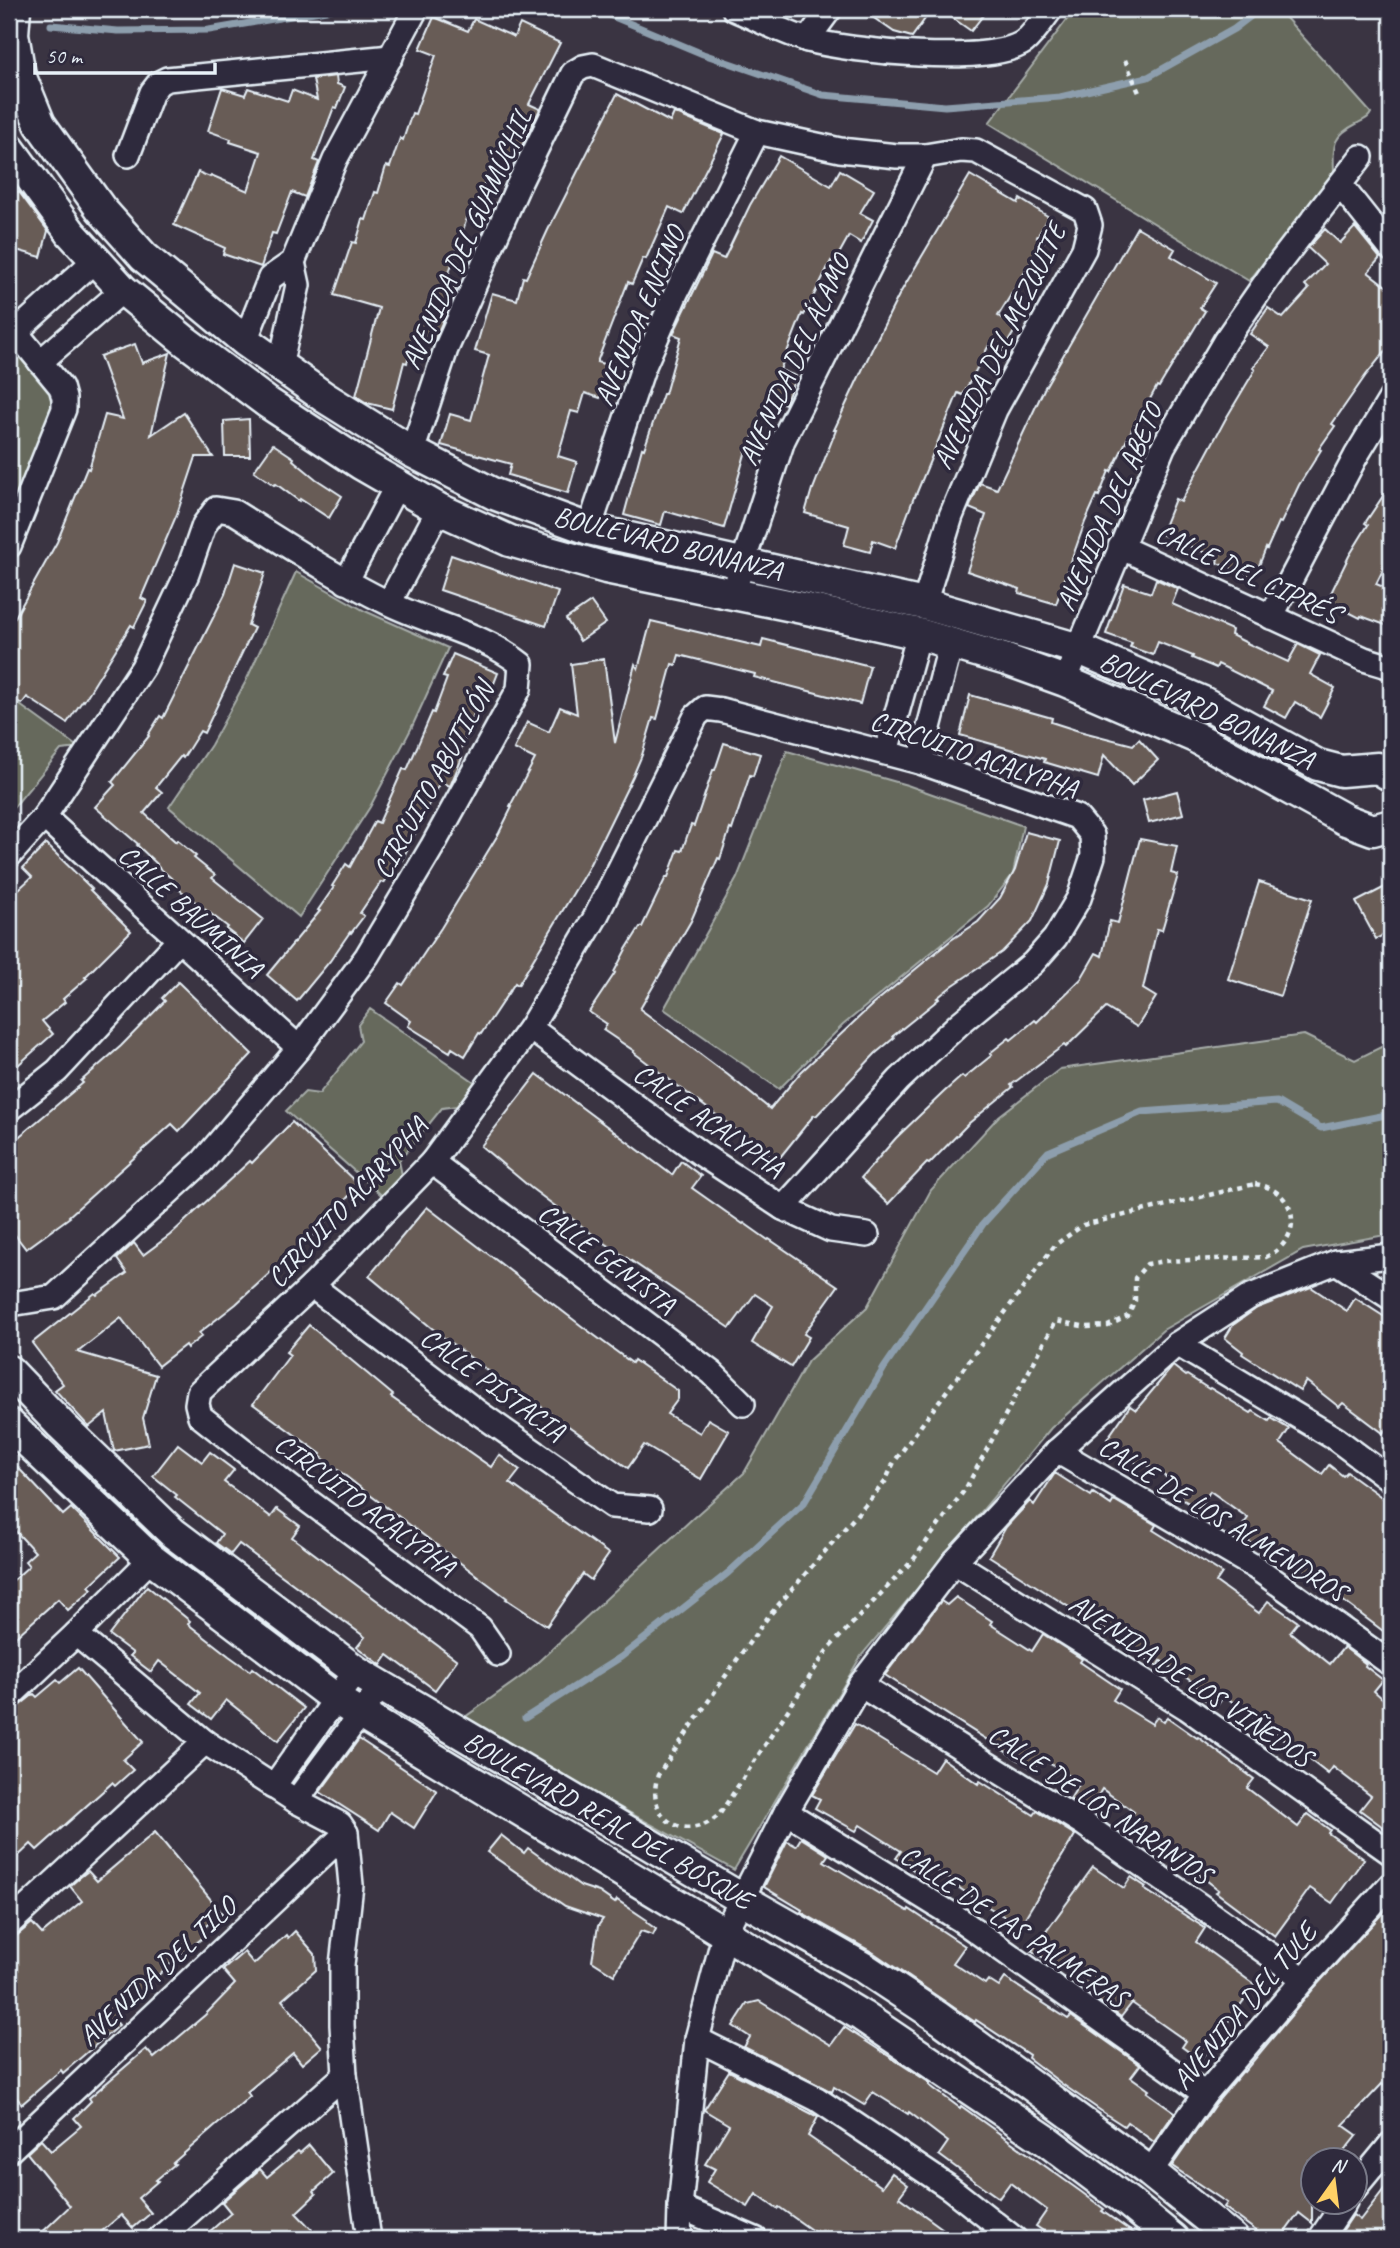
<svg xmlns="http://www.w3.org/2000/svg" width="1400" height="2248" viewBox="0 0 1400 2248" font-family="Caveat,sans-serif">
<rect width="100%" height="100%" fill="#3a3442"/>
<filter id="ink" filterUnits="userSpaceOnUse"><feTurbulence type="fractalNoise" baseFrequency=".0143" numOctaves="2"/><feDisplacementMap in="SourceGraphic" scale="14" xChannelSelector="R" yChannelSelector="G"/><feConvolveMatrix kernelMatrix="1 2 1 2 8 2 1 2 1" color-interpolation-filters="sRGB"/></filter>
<g filter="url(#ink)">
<g fill="#66695b" stroke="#a7adaa" stroke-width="2">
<path d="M1075,9h203l93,104c-3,6 -6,6 -13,10 -26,13 -25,21 -24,49l-85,109 -260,-158z"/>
<polygon points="9,342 53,390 57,406 17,509 9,512"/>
<polygon points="296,572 365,611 448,648 411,729 370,807 299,917 169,807 211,745 246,681"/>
<polygon points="9,697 79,748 61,750 9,813"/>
<polygon points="787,751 907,785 1023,826 1013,874 988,906 843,1025 779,1089 664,1009 737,878"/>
<polygon points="370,1009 476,1083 457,1106 442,1108 399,1161 403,1180 386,1199 286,1111 305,1092 319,1094 361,1041 358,1025"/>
<polygon points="1304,1035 1355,1060 1391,1042 1391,1234 1303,1250 1163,1330 1051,1428 861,1656 734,1870 461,1720 525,1674 692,1519 744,1473 808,1361 867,1307 931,1190 999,1116 1060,1069"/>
</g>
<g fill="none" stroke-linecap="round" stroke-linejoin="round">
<g stroke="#8d9ead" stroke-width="7">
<polyline points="565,9 607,14 703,54 823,95 945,106 1060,97 1148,77 1234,29 1260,9"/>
<polyline points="51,25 118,31 209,30 332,9"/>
<polyline points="525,1718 621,1657 728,1573 804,1503 884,1368 983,1224 1048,1152 1142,1112 1277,1102 1321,1128 1391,1114"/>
</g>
</g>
<g fill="#685b57" stroke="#e8f1f8" stroke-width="2">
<polygon points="861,9 932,9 912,37 894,32"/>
<polygon points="940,9 988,9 971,31"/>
<polygon points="434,17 468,31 474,19 514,37 520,24 560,43 529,104 540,109 515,160 497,152 476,204 472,203 445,285 456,289 453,298 434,341 414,334 407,363 404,362 392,409 367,403 356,396 379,308 334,295 352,242 356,243 363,219 366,220 375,192 378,193 386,166 390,167 400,138 403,140 412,113 415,114 436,55 420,49"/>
<polygon points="336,76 337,84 345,87 337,108 334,107 314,160 319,162 305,197 292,192 276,234 272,233 261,267 223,254 225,248 174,225 198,172 210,177 211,175 248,191 261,152 230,142 231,139 208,131 222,88 245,95 248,88 288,101 292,90 317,100 313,79"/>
<polygon points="617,94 670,122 674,113 724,134 683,214 669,207 646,259 643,258 632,284 628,282 597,362 610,366 600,398 585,393 579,413 571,411 558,456 577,462 568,493 508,475 511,464 441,445 450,414 471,420 489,355 475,351 492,293 517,300 523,277 526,278 548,230"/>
<polygon points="779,156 831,186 840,170 874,190 860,213 873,220 861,243 849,236 834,263 831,261 804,315 802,314 780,370 796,376 785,404 767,397 749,448 747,447 724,528 665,511 661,525 624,515 642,448 644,449 663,394 665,394 681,337 673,334 712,254 724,259 750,205"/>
<polygon points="970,175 1018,203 1020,199 1049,217 1037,237 1044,241 998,316 1017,327 1002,352 989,345 963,395 958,393 915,497 914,497 895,548 873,540 870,552 844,545 849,526 805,513 812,489 813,489 836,430 834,430 873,347 899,295"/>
<polygon points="9,189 19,192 48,231 41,257 9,248"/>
<polygon points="1137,227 1175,249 1171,256 1216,283 1200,308 1205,311 1159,387 1157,386 1142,414 1140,413 1111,472 1109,471 1099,496 1097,495 1085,522 1056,604 1019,593 1020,589 967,571 986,515 969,508 980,483 997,489 1045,387"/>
<polygon points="1355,227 1380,258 1368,272 1391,290 1391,344 1366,375 1332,424 1335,426 1319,449 1321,450 1299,485 1281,523 1279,522 1267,549 1266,548 1254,578 1217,563 1218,558 1161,534 1175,499 1181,502 1225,420 1255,370 1253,368 1269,347 1250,334 1268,308 1283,318 1309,289 1305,285 1325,264 1308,248 1325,229 1340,243"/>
<polygon points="135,344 142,363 170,353 151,435 184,413 213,457 196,457 177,514 141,598 147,601 134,627 131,625 84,701 83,700 67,723 27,697 22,704 9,696 9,628 57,542 87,468 89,469 105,415 123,419 100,356"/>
<polygon points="249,419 250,456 225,456 224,421"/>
<polygon points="273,444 294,458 293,460 316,479 342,496 329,518 300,499 299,501 276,484 274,485 254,471"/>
<polygon points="1391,484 1391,554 1376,584 1391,590 1391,627 1361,616 1360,618 1327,601 1349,556 1368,525 1365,523"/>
<polygon points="451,555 558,592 546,626 440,590"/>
<polygon points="235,563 265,573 248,625 254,628 204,733 200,731 183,758 181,756 156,787 162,792 144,813 176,842 177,840 196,856 194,858 215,875 212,878 263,919 244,943 226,929 228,927 176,887 178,884 156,865 157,864 137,845 138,844 95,807 115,785 112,782 149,736 148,735 160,716 163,718 225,594"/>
<polygon points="1156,579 1178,589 1172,604 1232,630 1231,635 1249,644 1288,662 1298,644 1320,655 1310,674 1335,688 1320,717 1295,702 1286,718 1264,706 1272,691 1218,664 1216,668 1192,658 1193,656 1158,642 1153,655 1130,647 1132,643 1106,634 1124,584 1151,593"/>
<polygon points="591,602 606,623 580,641 566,619"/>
<polygon points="651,621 761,647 763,639 870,666 860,704 754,677 755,674 679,655 676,665 672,664 657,719 653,718 642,755 633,776 587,870 518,985 515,983 481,1034 479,1033 465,1056 452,1048 450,1052 408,1026 411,1021 386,1003 400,983 403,985 441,928 499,833 512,807 510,806 535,759 514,749 527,722 549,732 560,707 577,714 571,664 604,659 615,743 635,664 638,669"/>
<polygon points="453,654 498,673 489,696 482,693 458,756 462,758 451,784 450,786 440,782 402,860 399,858 384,883 381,882 360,913 364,916 351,933 350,932 330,961 297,1001 267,975 320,911 318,910 334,887 332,886 346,864 350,867 375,821 379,823 403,769 407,770 432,712 434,713 447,678 443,677"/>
<polygon points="970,695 1052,718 1051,722 1079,731 1133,745 1139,739 1158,760 1132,785 1104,755 1098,778 1044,762 1045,759 960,735"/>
<polygon points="724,743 760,754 753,776 750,775 732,830 730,829 720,859 718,858 691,921 640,1009 728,1075 770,1109 801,1072 872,1005 951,940 978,922 1000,898 1015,870 1026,832 1060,841 1049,884 1032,921 1002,952 952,986 937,998 939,999 893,1036 894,1038 876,1053 816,1116 814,1115 777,1161 633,1052 634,1051 603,1030 607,1024 589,1012 615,973 614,972 625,951 640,927 642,927 666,877 668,877 678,850 682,851 691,825 694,826 713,770 715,770"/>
<polygon points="1177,791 1183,814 1149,823 1143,800"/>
<polygon points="1140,839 1177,846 1171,873 1178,875 1162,930 1157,929 1143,989 1156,997 1137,1027 1106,1008 1066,1047 1064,1045 1011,1085 1013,1087 968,1124 929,1164 927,1163 888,1204 861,1178 896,1138 944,1092 962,1076 964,1078 992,1055 990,1053 1009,1038 1011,1040 1035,1020 1037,1022 1081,979 1096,953 1102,956 1110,921 1118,923"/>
<polygon points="46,844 92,889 90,890 131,931 85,977 87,978 63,999 65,1002 42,1021 53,1034 9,1073 9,898 32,877 23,868"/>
<polygon points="1259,882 1312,899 1280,996 1228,979"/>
<polygon points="1391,884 1391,931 1376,939 1356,902"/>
<polygon points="178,982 252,1054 179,1131 172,1124 69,1216 70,1217 26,1249 9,1227 9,1145 83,1083 81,1081 121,1046 165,1001 162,998"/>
<polygon points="537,1074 672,1175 681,1161 701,1176 692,1188 743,1224 744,1223 768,1240 769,1239 838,1286 804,1334 809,1337 791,1367 752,1343 773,1306 755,1294 730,1328 599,1239 531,1188 481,1146"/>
<polygon points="292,1122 359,1185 308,1241 307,1239 284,1262 283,1261 236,1304 199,1333 202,1336 187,1348 185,1345 158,1366 121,1318 78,1352 156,1375 143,1418 149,1444 114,1451 106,1413 89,1427 55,1390 63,1384 32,1343 95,1293 97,1295 127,1273 117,1259 134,1243 143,1255 170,1235 250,1161 252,1163"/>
<polygon points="427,1207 583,1327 632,1363 634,1360 678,1391 678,1399 667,1414 700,1433 708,1419 729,1431 701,1479 644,1445 628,1468 533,1401 531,1403 439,1334 369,1276"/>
<polygon points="1311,1287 1347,1311 1355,1298 1391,1321 1391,1423 1383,1433 1343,1403 1339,1407 1306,1381 1300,1391 1242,1354 1243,1352 1225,1338 1233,1325 1257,1308"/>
<polygon points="309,1325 393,1395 391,1397 491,1467 499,1455 520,1470 510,1483 609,1554 591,1580 583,1574 547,1626 506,1599 507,1598 366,1492 320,1456 321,1454 253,1404 290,1355 286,1352"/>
<polygon points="1173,1366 1186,1376 1187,1375 1209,1389 1210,1388 1251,1413 1253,1411 1269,1421 1271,1418 1289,1429 1280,1443 1322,1474 1329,1465 1343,1476 1347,1472 1391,1504 1391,1637 1264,1541 1258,1548 1237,1533 1248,1518 1210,1491 1201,1507 1198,1508 1180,1498 1185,1489 1144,1463 1141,1466 1126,1456 1128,1453 1107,1439 1130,1406 1136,1410"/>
<polygon points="178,1444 202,1462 210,1452 234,1470 224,1482 271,1517 277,1509 300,1526 292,1537 457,1660 435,1690 388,1655 381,1665 357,1647 365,1637 239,1544 231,1554 216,1543 222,1534 175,1497 177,1495 153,1476"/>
<polygon points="9,1458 63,1515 71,1508 120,1557 89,1586 92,1589 68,1610 58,1599 9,1643 9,1584 29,1566 25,1561 35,1552 9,1524"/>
<polygon points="1055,1473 1091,1496 1093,1493 1111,1505 1114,1500 1156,1525 1153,1530 1222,1573 1216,1582 1259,1613 1268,1601 1298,1622 1290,1632 1330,1664 1344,1647 1366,1664 1365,1666 1383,1680 1374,1691 1391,1706 1391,1833 1360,1810 1371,1796 1333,1767 1328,1774 1268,1727 1224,1696 1216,1707 1193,1691 1197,1685 1161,1661 1158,1666 1137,1653 1138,1651 989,1556 1006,1527 1030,1501 1034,1505"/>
<polygon points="147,1586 190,1621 188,1624 229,1656 250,1671 252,1668 304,1708 278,1741 226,1700 211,1719 191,1704 200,1693 159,1661 151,1672 130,1656 133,1653 109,1635"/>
<polygon points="956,1597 992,1621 990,1624 1032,1651 1043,1634 1082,1659 1080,1662 1120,1689 1113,1700 1152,1724 1157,1717 1164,1722 1167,1717 1197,1738 1198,1737 1254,1779 1247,1788 1298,1827 1308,1814 1330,1830 1328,1833 1364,1859 1332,1903 1310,1888 1275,1936 1216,1892 1219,1890 1146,1834 1142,1839 1123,1826 1134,1812 1102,1789 1089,1811 1070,1799 1080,1783 1041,1758 1033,1769 885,1675 941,1601 947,1605"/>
<polygon points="78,1668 143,1742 123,1760 133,1770 115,1786 112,1783 37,1850 31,1844 9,1865 9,1714 34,1694 37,1697 57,1680 60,1683"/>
<polygon points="855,1724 933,1772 942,1758 978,1784 980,1781 1034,1815 1037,1811 1075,1835 1020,1926 975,1899 958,1887 959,1885 922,1861 915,1871 896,1858 901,1851 860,1825 856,1831 815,1808 820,1799 812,1795"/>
<polygon points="359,1739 437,1791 414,1828 390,1812 379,1830 320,1792"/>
<polygon points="155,1832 222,1913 202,1929 206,1935 168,1966 113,2018 119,2025 63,2073 61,2070 22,2104 9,2089 9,1942 32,1923 42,1934 82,1901 70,1886 79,1878 88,1871 97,1881"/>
<polygon points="501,1835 524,1853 528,1848 581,1886 599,1892 615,1903 617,1900 647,1920 646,1922 656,1929 653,1935 641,1931 614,1975 592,1961 598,1926 603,1919 565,1906 487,1852"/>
<polygon points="801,1838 828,1855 824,1861 908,1911 909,1909 965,1946 953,1963 985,1984 988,1980 999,1987 1005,1978 1068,2019 1071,2016 1140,2065 1131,2077 1149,2090 1147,2092 1175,2112 1154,2142 1127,2122 1124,2126 1107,2115 1062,2084 1028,2058 1029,2055 976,2020 975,2022 874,1953 801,1912 802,1910 764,1887 787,1841 796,1846"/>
<polygon points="1093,1867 1124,1888 1131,1877 1146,1887 1144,1889 1205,1928 1196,1942 1255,1985 1200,2060 1182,2047 1186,2041 1132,2003 1121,2017 1087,1993 1092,1987 1032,1951"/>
<polygon points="1391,1904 1391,2092 1382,2084 1343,2125 1357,2135 1337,2160 1310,2160 1312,2162 1312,2223 1299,2213 1280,2239 1267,2239 1224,2207 1227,2203 1172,2166 1216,2103 1243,2071 1244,2072 1314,1988"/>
<polygon points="295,1931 315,1954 316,1970 282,2000 322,2047 302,2064 293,2053 247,2092 250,2096 173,2163 175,2164 156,2180 158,2181 138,2198 151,2213 133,2228 121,2215 93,2239 35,2239 70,2206 27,2153 41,2140 51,2151 81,2126 74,2118 91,2101 89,2098 146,2049 154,2058 205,2015 235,1984 223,1970 244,1952 254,1964 286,1935 288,1938"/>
<polygon points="759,2001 831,2045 844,2027 930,2083 929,2085 960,2108 961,2106 1080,2191 1104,2209 1102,2211 1142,2239 1055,2239 1036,2226 1047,2210 1010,2183 999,2198 976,2182 939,2155 948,2142 909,2112 908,2114 873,2092 864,2105 834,2087 832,2092 744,2047 750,2037 733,2026 747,2004"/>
<polygon points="729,2071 818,2117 808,2136 882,2187 892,2173 908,2185 899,2197 957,2239 824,2239 779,2207 777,2209 756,2194 748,2207 707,2182 715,2169 705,2164 729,2125 704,2110"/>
<polygon points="309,2145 333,2174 314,2191 316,2194 296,2213 321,2239 201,2239 231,2213 222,2202 260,2169 267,2177 298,2151 300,2153"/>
<polygon points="1391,2180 1391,2239 1337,2239 1353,2215 1360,2220"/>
</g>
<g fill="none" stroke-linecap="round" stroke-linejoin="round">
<g stroke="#e8f1f8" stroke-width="28">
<g id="minor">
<path d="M734,9c24,10 49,24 74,31 41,11 181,26 216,2 10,-8 19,-23 27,-33"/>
<polyline points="807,40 830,9"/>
<polyline points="128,155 152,92 159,83 167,79 391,57"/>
<polyline points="1341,186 1391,249"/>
<polyline points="9,324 61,387 64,398 64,409 9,546"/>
<polyline points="16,332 95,260"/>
<polyline points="245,341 270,278 293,262 335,160 416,9"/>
<polyline points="40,362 123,290"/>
<polyline points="280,366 298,285 293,262"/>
<polyline points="412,452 446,349 518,186 573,73 583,67 593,65 757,132 840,150 897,156 925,156 961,150 976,151 1085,210 1090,225 1084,249 995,410 951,516 924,604"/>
<polyline points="589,529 643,368 676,293 757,132"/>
<polyline points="1120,547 1364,659 1391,667"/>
<polyline points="738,578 783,440 925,156"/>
<polyline points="346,582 397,485"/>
<polyline points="389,603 439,509"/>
<polyline points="1271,617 1356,456 1391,398"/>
<polyline points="1065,681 1163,447 1225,341 1277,266 1361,157"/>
<polyline points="886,752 919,634"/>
<polyline points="920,762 951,643"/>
<polyline points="44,817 299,1048"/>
<path d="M9,856l35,-39 99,-150 44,-93 17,-49 12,-16 18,3c50,31 99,64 152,90 44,22 96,31 135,62l-2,25 -87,158 -65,109 -68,92 -96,113 -149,136 -37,6"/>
<polyline points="530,1028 701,1154 783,1208 831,1230 867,1235"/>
<polyline points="9,1109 57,1071 179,940"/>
<polyline points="432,1162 712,1373 743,1404"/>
<polyline points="1336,1262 1391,1298"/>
<polyline points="312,1286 476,1411 612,1506 650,1509"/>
<polyline points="1177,1344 1336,1439 1391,1480"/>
<polyline points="1057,1451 1255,1567 1391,1664"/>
<polyline points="954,1562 1187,1708 1391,1853"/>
<polyline points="76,1634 205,1742 296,1801 340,1824 346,1833 351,1885 342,1965 342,2025 345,2075 369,2239"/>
<polyline points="498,1654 480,1628 299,1494 200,1416 197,1404 199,1392 312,1286 432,1162 530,1028 595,918 696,716 705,708 721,710 920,762 1077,817 1092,835 1093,856 1079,898 1055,938 1033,963 960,1023 899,1080 783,1208"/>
<polyline points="860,1685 1084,1824 1304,1979"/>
<polyline points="9,1697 76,1634 151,1559"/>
<polyline points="273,1787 356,1671"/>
<polyline points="296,1801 381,1686"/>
<polyline points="786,1812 959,1919 1205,2094"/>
<polyline points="9,1924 205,1742"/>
<polyline points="697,2039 817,2099 950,2188 1015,2239"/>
<polyline points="9,2151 346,1833"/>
<polyline points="1150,2172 1205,2094 1304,1979 1391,1884"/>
<polyline points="1354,2189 1391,2144"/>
<polyline points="680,2207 755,2239"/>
<polyline points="159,2239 345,2075"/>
<polyline points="679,2239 680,2207 697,2039 725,1932 786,1812 860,1685 954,1562 1057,1451 1177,1344 1251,1296 1336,1262 1391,1256"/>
<polyline points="1320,2239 1345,2202"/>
</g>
</g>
<g stroke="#e8f1f8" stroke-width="35">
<g id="tertiary">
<polyline points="15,9 13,34 20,75 40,124 101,209 144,257 245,341 324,397 412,452 494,494 589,529 924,604 1079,649 1201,701 1318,765 1341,771 1378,768 1391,776"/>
<polyline points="9,148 71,233 123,290 185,341 268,403 361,464 439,509 510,541 606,568 812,610 919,634 1007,660 1065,681 1195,737 1346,820 1373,830 1391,825"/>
<polyline points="9,1371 61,1425 173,1533 356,1671 742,1899 864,1968 938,2017 1150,2172 1233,2239"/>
<polyline points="9,1424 151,1559 337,1700 862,2016 1047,2141 1128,2202 1173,2239"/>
</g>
</g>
<g stroke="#e8f1f8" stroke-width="4.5" stroke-dasharray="5 5" stroke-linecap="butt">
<polyline points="1125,60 1140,95"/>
<path d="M1255,1184c43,6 51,54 11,73l-101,4 -18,3 -12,14v23l-7,15 -20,10 -21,1 -31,-6 -90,167 -53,72 -85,89 -109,166c-34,30 -75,3 -61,-40l75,-110 35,-48 117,-135 9,-20 161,-217 28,-20z"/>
<polyline points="1391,1185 1391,1195"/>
</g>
<use href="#minor" stroke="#2f2a3d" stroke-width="23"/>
<use href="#tertiary" stroke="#2f2a3d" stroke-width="30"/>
</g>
</g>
<g text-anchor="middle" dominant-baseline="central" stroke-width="7" stroke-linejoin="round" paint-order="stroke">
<g font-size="28" fill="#e8f1f8" stroke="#2f2a3d">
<text transform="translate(466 239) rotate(-66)">AVENIDA DEL GUAMÚCHIL</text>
<text transform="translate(639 316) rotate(-67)">AVENIDA ENCINO</text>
<text transform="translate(999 346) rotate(-64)">AVENIDA DEL MEZQUITE</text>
<text transform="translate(794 360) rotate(-65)">AVENIDA DEL ÁLAMO</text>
<text transform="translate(1109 507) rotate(-66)">AVENIDA DEL ABETO</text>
<text transform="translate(668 543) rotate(14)">BOULEVARD BONANZA</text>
<text transform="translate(1248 573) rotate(25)">CALLE DEL CIPRÉS</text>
<text transform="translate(1207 710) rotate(26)">BOULEVARD BONANZA</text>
<text transform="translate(974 754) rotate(19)">CIRCUITO ACALYPHA</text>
<text transform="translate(433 780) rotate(-61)">CIRCUITO ABUTILÓN</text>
<text transform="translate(191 911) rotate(42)">CALLE BAUMINIA</text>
<text transform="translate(709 1120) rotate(35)">CALLE ACALYPHA</text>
<text transform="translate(347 1202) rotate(-47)">CIRCUITO ACARYPHA</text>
<text transform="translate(607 1258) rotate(37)">CALLE GENISTA</text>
<text transform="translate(493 1384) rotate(36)">CALLE PISTACIA</text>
<text transform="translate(365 1505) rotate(37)">CIRCUITO ACALYPHA</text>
<text transform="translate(1223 1519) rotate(32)">CALLE DE LOS ALMENDROS</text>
<text transform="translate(1191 1680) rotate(34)">AVENIDA DE LOS VIÑEDOS</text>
<text transform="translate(1100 1804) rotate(34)">CALLE DE LOS NARANJOS</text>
<text transform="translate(608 1820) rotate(30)">BOULEVARD REAL DEL BOSQUE</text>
<text transform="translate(1014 1926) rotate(34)">CALLE DE LAS PALMERAS</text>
<text transform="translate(157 1971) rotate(-43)">AVENIDA DEL TILO</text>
<text transform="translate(1244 2006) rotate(-50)">AVENIDA DEL TULE</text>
</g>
</g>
<rect width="1400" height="2248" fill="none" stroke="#2f2a3d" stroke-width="35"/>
<rect x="18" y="18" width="1365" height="2213" fill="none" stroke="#e8f1f8" stroke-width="2.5" filter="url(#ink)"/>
<g transform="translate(1334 2181) rotate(14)"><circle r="33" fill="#2f2a3d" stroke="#797a88" stroke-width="2"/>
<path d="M0-5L12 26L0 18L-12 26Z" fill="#ffd166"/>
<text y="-10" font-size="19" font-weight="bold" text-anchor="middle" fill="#e8f1f8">N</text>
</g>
<path d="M35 63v10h180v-10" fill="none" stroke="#e8f1f8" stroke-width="3.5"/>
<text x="46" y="63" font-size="21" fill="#e8f1f8" stroke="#2f2a3d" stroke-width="5" paint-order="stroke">50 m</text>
</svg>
